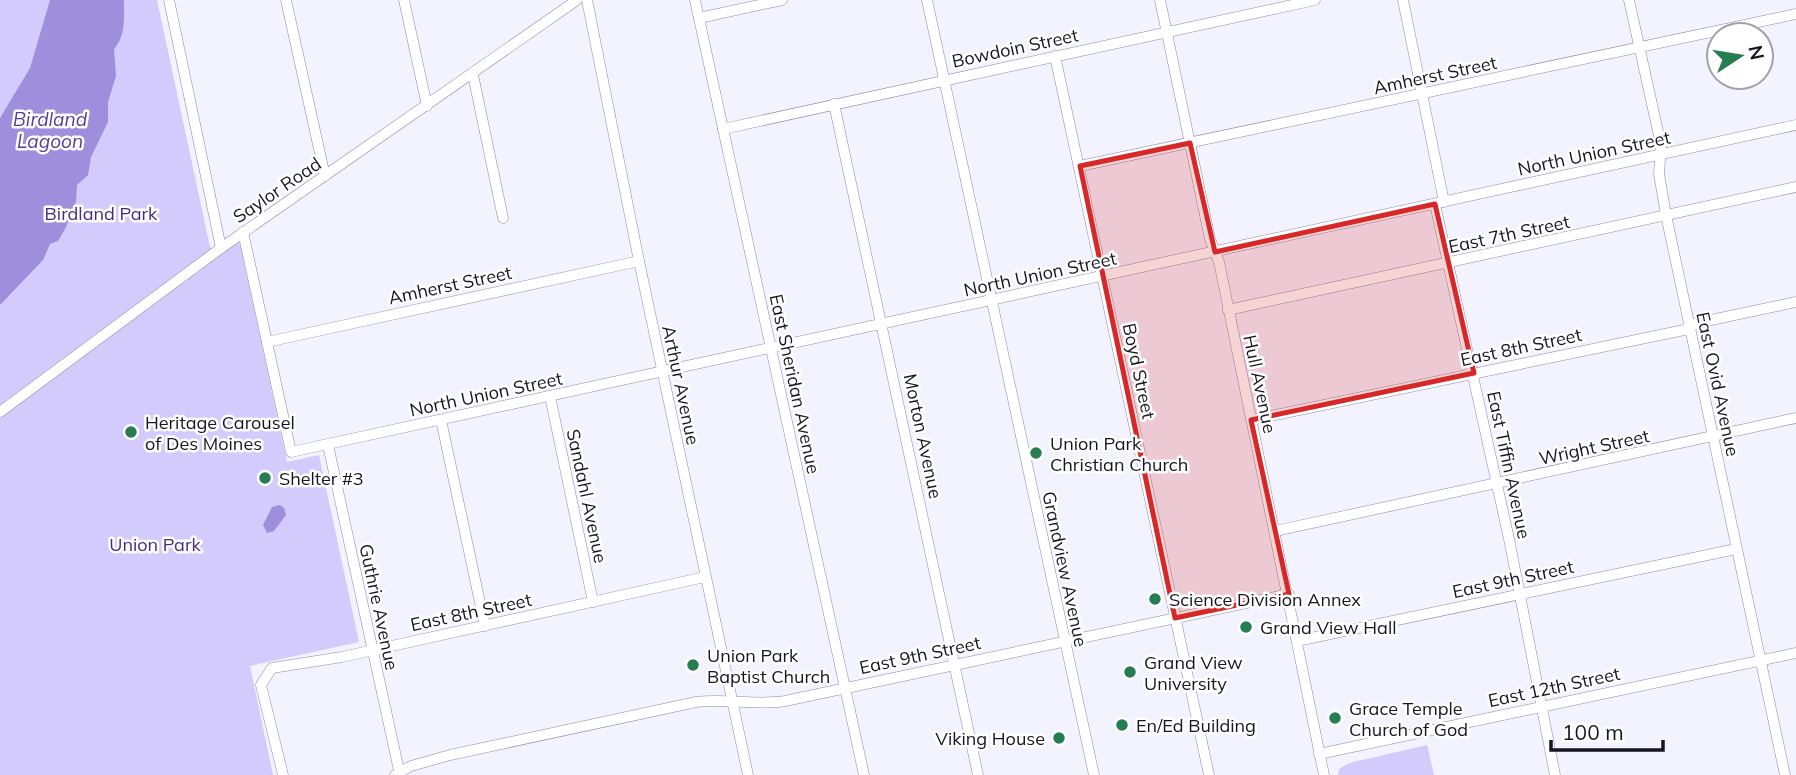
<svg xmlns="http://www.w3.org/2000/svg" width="1796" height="775" viewBox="0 0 1796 775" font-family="Mulish,sans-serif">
<rect width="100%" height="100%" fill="#f3f2ff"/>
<g fill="#d2cbfb">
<polygon points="0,0 157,0 210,247 214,252 237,242 240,244 287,462 319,455 359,642 250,666 273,775 0,775"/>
<polygon points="1427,745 1434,775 1338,775 1339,769 1349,763"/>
</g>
<g fill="#9d8fdc">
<path d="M50,0h74c0,16 2,36 -10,49l2,27 -8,26v20l-17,35 -3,18 -11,10 -1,17 -10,25 -8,14 -8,3 -7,16 -43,45v-187l30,-50z"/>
<polygon points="280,505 284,508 286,515 274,531 267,533 263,525 272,507"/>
</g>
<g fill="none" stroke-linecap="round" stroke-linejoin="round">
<g stroke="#8d89a6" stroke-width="11">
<g id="minor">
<polyline points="169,0 221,248"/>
<polyline points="286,0 325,176"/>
<polyline points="404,0 427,106"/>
<polyline points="587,0 639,261 748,775"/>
<polyline points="695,0 864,775"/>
<polyline points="927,0 1094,775"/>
<polyline points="1160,0 1210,239 1219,262 1324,775"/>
<polyline points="1403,0 1444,202"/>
<polyline points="1629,0 1661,145 1659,174 1666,215 1785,775"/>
<polyline points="699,18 782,0"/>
<polyline points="1055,56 1209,775"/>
<polyline points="473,75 503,218"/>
<polyline points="834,104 978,775"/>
<polyline points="723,129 1315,0"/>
<polyline points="1080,166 1796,14"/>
<polyline points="1435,204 1509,539 1555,775"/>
<polyline points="243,232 291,452 1796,125"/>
<polyline points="1228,310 1796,187"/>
<polyline points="267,342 639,261"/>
<polyline points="550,396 593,602"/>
<polyline points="0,412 221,248 577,0"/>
<polyline points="441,420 485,626"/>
<polyline points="1251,420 1684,330 1697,323 1796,302"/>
<polyline points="328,445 400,775"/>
<polyline points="1275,531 1796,418"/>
<polyline points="1297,641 1736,549"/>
<polyline points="1319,754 1796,653"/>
<polyline points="283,775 261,685 272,668 342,657 705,577"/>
<path d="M395,775l16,-9 39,-11 246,-53c30,-4 59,4 89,-1l504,-107"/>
</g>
</g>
<use href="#minor" stroke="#fff" stroke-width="10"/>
</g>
<path fill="#d62828" fill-opacity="0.2" stroke="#d62828" stroke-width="5" stroke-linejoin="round" d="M1190,143l25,109 220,-48 39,169 -223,47 38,174 -114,24 -95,-452z"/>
<g fill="#267d51" stroke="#fff" stroke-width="2.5">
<circle cx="131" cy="432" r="7"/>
<circle cx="1036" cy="453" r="7"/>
<circle cx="265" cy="478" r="7"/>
<circle cx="1155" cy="599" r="7"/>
<circle cx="1246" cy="627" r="7"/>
<circle cx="693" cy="665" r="7"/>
<circle cx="1130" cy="672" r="7"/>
<circle cx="1335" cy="718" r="7"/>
<circle cx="1122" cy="725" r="7"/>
<circle cx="1059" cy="738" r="7"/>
</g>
<g text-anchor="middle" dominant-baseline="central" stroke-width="5" stroke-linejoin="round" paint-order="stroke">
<g font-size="18" fill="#161520" stroke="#fff">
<text transform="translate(1015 48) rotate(-12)">Bowdoin Street</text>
<text transform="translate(1435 75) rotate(-12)">Amherst Street</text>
<text transform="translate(1594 153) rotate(-12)">North Union Street</text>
<text transform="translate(277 190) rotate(-34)">Saylor Road</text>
<text transform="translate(1509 234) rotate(-12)">East 7th Street</text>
<text transform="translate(1040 274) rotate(-12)">North Union Street</text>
<text transform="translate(450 285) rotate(-12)">Amherst Street</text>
<text transform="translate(1521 347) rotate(-12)">East 8th Street</text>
<text transform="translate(1139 371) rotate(78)">Boyd Street</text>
<text transform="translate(795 384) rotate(78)">East Sheridan Avenue</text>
<text transform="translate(1260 384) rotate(78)">Hull Avenue</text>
<text transform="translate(1718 384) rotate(78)">East Ovid Avenue</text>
<text transform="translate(681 385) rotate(78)">Arthur Avenue</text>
<text transform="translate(486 394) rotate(-12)">North Union Street</text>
<text transform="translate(923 436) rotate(78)">Morton Avenue</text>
<text transform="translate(1594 447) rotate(-12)">Wright Street</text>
<text transform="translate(1509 465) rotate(78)">East Tiffin Avenue</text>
<text transform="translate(587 496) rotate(78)">Sandahl Avenue</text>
<text transform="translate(1065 569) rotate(78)">Grandview Avenue</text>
<text transform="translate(1513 579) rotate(-12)">East 9th Street</text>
<text transform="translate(379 607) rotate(78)">Guthrie Avenue</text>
<text transform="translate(471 612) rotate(-12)">East 8th Street</text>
<text transform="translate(920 655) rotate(-12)">East 9th Street</text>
<text transform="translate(1554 687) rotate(-12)">East 12th Street</text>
</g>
<g font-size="18" fill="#452a84" stroke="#fff">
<text x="101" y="213">Birdland Park</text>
<text x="155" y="544">Union Park</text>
</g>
<g font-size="18" fill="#161520" stroke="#fff" text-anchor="start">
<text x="145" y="422">Heritage Carousel<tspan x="145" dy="21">of Des Moines</tspan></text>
<text x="1050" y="443">Union Park<tspan x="1050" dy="21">Christian Church</tspan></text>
<text x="279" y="478">Shelter #3</text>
<text x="1169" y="599">Science Division Annex</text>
<text x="1260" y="627">Grand View Hall</text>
<text x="707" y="655">Union Park<tspan x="707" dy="21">Baptist Church</tspan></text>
<text x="1144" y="662">Grand View<tspan x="1144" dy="21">University</tspan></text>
<text x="1349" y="708">Grace Temple<tspan x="1349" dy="21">Church of God</tspan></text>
<text x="1136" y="725">En/Ed Building</text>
<text x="1045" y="738" text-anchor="end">Viking House</text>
</g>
<g font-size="19" font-style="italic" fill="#553d98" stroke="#fff">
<text x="50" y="119">Birdland<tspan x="50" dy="22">Lagoon</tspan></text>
</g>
</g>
<g transform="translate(1740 56) rotate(78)"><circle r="33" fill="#ffffff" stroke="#a2a1a6" stroke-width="2"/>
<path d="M0-5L12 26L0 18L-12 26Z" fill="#267d51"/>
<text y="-10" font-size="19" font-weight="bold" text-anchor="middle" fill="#161520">N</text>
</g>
<path d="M1551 740v10h112v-10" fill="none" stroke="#161520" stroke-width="3.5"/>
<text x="1562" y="740" font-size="21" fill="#161520" stroke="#ffffff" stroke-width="5" paint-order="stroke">100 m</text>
</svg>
